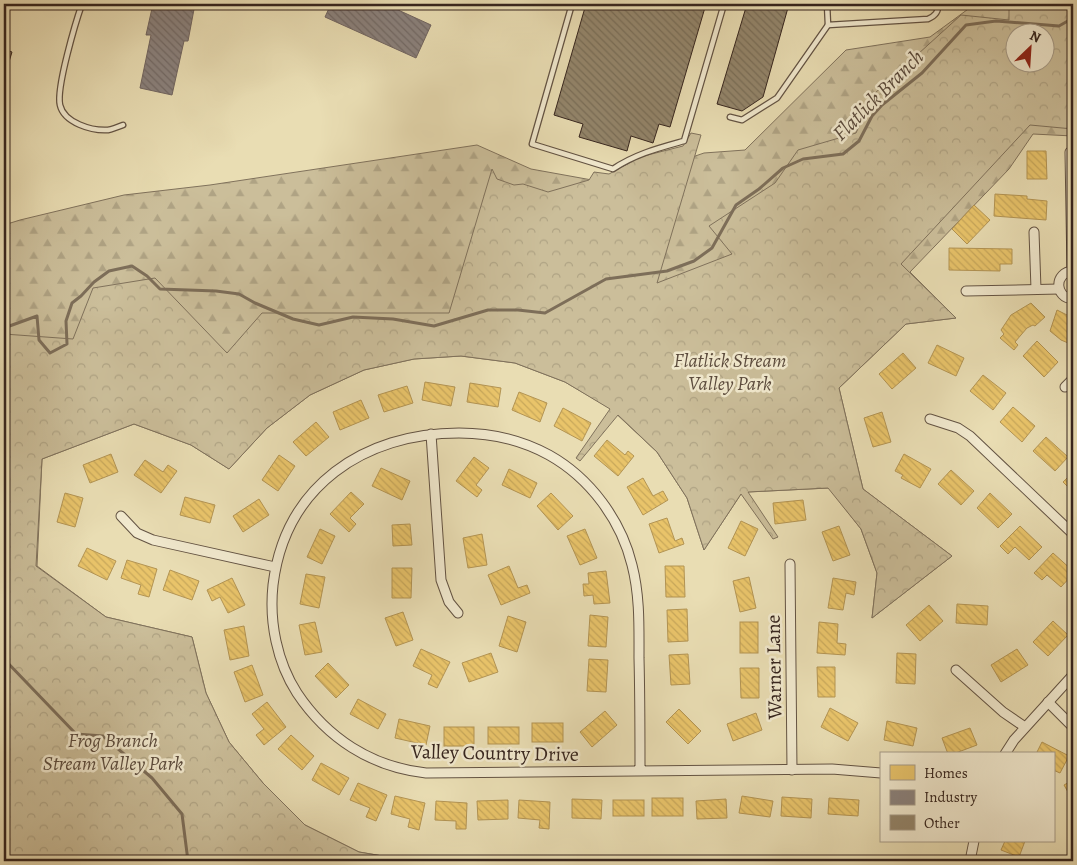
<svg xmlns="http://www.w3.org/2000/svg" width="1077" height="865" viewBox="0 0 1077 865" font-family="Alegreya,serif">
<defs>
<pattern id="forest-firs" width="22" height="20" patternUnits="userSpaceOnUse" patternTransform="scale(1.25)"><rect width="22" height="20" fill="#cbbe9a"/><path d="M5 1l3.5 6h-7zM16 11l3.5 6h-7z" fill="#afa384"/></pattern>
<pattern id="park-crowns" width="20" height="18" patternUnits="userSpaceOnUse" patternTransform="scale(1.25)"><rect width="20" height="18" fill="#cbbe9a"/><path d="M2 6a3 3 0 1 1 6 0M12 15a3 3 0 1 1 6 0" fill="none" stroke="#afa384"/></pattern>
<pattern id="homes-back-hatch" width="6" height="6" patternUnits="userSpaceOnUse" patternTransform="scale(1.25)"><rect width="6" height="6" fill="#e9c46a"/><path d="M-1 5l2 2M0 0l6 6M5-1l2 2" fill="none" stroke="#c8a85b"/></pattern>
<pattern id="industry-back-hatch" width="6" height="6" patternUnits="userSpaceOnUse" patternTransform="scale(1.25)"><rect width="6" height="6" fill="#8a817c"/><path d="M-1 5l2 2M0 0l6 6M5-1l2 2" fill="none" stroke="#726965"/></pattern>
<pattern id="building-back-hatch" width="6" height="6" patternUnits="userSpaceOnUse" patternTransform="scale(1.25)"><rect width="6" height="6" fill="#93856b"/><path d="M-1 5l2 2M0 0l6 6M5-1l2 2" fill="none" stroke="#796d57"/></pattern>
</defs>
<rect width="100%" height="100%" fill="#e9ddb3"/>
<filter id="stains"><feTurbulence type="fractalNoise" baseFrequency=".004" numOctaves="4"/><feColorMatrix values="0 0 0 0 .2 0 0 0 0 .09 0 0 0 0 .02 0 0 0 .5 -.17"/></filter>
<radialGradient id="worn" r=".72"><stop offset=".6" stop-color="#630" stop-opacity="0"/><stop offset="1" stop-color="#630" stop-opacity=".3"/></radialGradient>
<path fill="url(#forest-firs)" stroke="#80725c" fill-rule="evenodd" d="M975,4h98v132l-40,-2 -24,35 -99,103 46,46 -50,6 -67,64 24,101 89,67 -80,62 5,-45 -16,-44 -32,-41 -82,4 -6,2 -37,56 -17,-52 -30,-46 -46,-43 -46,-27 -50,-19 -54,-7 -47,3 -50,11 -54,25 -43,33 -38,41 -38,-24 -57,-21 -92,35 -5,107 69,51 86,20 14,56 23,49 34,41 42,42 54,27 53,9h-384l-24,-5v-631l16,-5 104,-25 86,-10 267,-40 54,24 83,15 90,-31 41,-3 101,-100 84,-13zM1014,32h30v30h-30z"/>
<path fill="url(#park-crowns)" stroke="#80725c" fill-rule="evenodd" d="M1009,4h64v125l-43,-4 -129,139 55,54 -50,6 -67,64 24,101 89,67 -80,62 5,-45 -16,-44 -33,-41 -80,4 30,45 -5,2 -32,-45 -37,56 -17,-52 -30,-46 -39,-37 -38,46 -4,-3 34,-49 -45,-27 -50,-19 -54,-7 -47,3 -50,11 -54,25 -43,33 -38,41 -38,-24 -57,-21 -92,35 -6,107 70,51 86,20 14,56 23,49 34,41 42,42 54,27 53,9h-384l-24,-5v-522l69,5 20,-51 62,-10 72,75 35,-40h187l43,-144 5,10 17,6 9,-1 25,8 41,-12 5,-8 15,2 31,-17 43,-11 8,-13 10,2 -44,148 75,-29 -23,-28 66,-43 23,-33 58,-17 18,-39 87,-79 48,5zM1014,32h30v30h-30z"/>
<g fill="url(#homes-back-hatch)" stroke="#b39453">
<polygon points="1027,151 1046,151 1047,179 1027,179"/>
<polygon points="995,194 1027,196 1027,199 1047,201 1046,220 994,216"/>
<polygon points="974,205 990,220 967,244 952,229"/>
<polygon points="949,248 1012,249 1012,264 1000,264 1000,271 949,270"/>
<polygon points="1031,303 1045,317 1035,326 1033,325 1027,328 1015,342 1018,345 1014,350 1000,338 1004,334 1001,330 1011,315"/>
<polygon points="1057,310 1073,318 1073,345 1061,340 1050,331"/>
<polygon points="1037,341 1058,362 1044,377 1023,356"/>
<polygon points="937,345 964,358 956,376 928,363"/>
<polygon points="903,353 916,368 892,389 879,374"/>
<polygon points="983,375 1006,393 993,410 970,391"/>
<polygon points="425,382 455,387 451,406 422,400"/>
<polygon points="470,383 501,388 498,407 467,402"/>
<polygon points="407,386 413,403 384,412 378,395"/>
<polygon points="519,392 547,403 540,422 512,410"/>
<polygon points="361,400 369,418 340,430 333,412"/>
<polygon points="1013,407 1035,426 1022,442 1000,422"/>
<polygon points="563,408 591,423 582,441 554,426"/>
<polygon points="882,412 891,442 873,447 864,418"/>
<polygon points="316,422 329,437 306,456 293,442"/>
<polygon points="1046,437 1068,457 1055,471 1033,451"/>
<polygon points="607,440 625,455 628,451 634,456 618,476 594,456"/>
<polygon points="111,454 118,472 90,483 83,465"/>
<polygon points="904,454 931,469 920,488 901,478 903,475 895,471"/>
<polygon points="279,455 295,466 278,491 262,480"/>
<polygon points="474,457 489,468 476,485 482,490 477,497 456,481"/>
<polygon points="145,460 163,472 168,465 177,471 161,493 134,475"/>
<polygon points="381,468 410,481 402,500 372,486"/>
<polygon points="509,469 537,483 530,498 502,485"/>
<polygon points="951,470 974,491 961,505 938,484"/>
<polygon points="1073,472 1073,492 1063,482"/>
<polygon points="643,478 653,496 663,491 668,500 643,515 627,487"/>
<polygon points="351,492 364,504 350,518 356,524 349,532 330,514"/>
<polygon points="65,493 83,498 75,527 57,522"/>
<polygon points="551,493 573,516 558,530 537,506"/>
<polygon points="990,493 1012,514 998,528 977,508"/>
<polygon points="185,497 215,505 210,523 180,515"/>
<polygon points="259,499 269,515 243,532 233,516"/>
<polygon points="803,500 806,520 775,524 773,503"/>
<polygon points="667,518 675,541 682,538 684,544 659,553 649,524"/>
<polygon points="741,521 758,529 745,556 728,548"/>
<polygon points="410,524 412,545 393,546 392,525"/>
<polygon points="839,526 850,555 833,561 822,532"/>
<polygon points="1020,526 1042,547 1029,560 1015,547 1008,554 1000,546"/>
<polygon points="320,529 335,536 322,564 307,557"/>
<polygon points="585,529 597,558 580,565 567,536"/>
<polygon points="482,534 487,565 468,568 463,538"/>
<polygon points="87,548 116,561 107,580 78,566"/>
<polygon points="1053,553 1073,571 1073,574 1061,587 1047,575 1042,580 1034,573"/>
<polygon points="127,560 157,569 149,597 138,594 141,585 121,578"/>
<polygon points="509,566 518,588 527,585 530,593 501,605 488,575"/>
<polygon points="665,566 684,566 685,597 666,597"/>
<polygon points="392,568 412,568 411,598 392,598"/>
<polygon points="170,570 199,581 192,600 163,590"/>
<polygon points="606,571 610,603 594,604 593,595 584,596 583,584 589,584 588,573"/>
<polygon points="306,574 325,577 319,608 300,604"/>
<polygon points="749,577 756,608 740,612 733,581"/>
<polygon points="232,578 245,605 228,613 220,597 212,601 207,590"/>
<polygon points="833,578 856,582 854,595 846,593 843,610 828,608"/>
<polygon points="957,604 988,606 987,625 956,623"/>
<polygon points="929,605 943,621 920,641 906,625"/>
<polygon points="687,609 688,641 668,642 667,610"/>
<polygon points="403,612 413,640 396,646 385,618"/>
<polygon points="590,615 608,617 606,647 588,646"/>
<polygon points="508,616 526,622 517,652 499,646"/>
<polygon points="1053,621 1068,635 1048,656 1033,642"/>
<polygon points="315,622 322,652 305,655 299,625"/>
<rect x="740" y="622" width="18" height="31"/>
<polygon points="819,622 838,624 837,643 846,644 845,655 817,653"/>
<polygon points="244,626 249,656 230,660 224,630"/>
<polygon points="421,649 450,662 437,688 428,684 432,675 413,666"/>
<polygon points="1017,649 1028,665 1001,682 991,665"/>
<polygon points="491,653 498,672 469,682 462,663"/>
<polygon points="897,653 916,654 915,684 896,683"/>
<polygon points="688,654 690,684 671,685 669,655"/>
<polygon points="589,659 608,660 606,692 587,691"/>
<polygon points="328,663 349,685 336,698 315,676"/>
<polygon points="252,665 263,695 245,702 234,672"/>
<polygon points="817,667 835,667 835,697 818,697"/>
<polygon points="740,668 759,668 759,698 741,698"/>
<polygon points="358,699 386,714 378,729 350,714"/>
<polygon points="267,702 286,727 264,745 256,735 264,729 252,714"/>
<polygon points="830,708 858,723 848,741 821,727"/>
<polygon points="679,709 701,731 688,744 666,722"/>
<polygon points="605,711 617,725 592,747 580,732"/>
<polygon points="756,713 762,730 733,741 727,724"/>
<polygon points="399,719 430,726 426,745 395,738"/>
<polygon points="887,721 917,728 913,746 884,740"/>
<rect x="532" y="723" width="31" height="19"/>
<rect x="444" y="727" width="30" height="19"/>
<rect x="488" y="727" width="31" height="17"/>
<polygon points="970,728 977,745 953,754 948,754 942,738"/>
<polygon points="291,735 314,756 302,770 278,749"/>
<polygon points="1042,742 1069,756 1060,773 1053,770 1053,754 1036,754"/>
<polygon points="321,763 349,778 339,795 312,780"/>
<polygon points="1073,780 1073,801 1064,785"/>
<polygon points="358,783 387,795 376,821 366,817 370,808 350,800"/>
<polygon points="395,796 425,803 419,830 408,827 410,819 391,814"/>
<polygon points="742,796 773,801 770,817 739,813"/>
<polygon points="782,797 812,799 811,818 781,816"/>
<rect x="652" y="798" width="31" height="18"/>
<polygon points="829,798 859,800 858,816 828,814"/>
<polygon points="572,799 602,800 601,819 572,818"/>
<polygon points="726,799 727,818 697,819 696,801"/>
<polygon points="508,800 508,819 478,820 477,801"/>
<polygon points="519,800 550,802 549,829 539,828 540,820 518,818"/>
<rect x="613" y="800" width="31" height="16"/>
<polygon points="436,801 467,803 466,829 456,829 456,821 435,820"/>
<polygon points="1005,841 1025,841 1019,857 1001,850"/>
</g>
<g fill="url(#industry-back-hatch)" stroke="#716560">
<polygon points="153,4 195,4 188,41 184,41 172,95 140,88 151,35 146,35"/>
<polygon points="331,4 365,4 376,9 378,4 385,4 431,25 416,58 325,17"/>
</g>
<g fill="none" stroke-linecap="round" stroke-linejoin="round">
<g stroke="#7d6e59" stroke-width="3">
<polyline points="4,328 37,316 39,340 50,353 67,344 66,321 72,303 81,296 94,282 109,271 132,266 147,276 160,289 216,291 239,294 255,303 293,319 319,325 353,317 393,319 434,326 488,310 518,310 545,313 606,279 667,271 694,261 712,248 736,205 759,189 783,168 803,159 843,154 859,141 872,116 882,105 922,73 966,25 996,21 1059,26 1073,18"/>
<polyline points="4,659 76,734 103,736 152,778 182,814 188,861"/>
</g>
</g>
<g fill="url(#building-back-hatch)" stroke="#36251e">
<polygon points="586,4 706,4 670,127 659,124 653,143 631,136 627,151 579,137 583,124 554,115"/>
<polygon points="747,4 789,4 763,97 742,111 717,104"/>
<polygon points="836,4 921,4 921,5 836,8"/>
<polygon points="4,49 12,52 4,78"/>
</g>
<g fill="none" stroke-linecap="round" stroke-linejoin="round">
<g stroke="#635343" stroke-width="7">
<g id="service">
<path d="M82,4c-6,17 -26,84 -22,101 4,18 32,26 48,25 5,-1 10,-3 15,-5"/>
<path d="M572,4l-40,140 81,25c22,-15 46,-21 71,-28l40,-137"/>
<path d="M827,4l1,21 100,-6c7,-3 11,-7 10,-15"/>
<polyline points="730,117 742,120 777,98 828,25"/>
</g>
</g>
<g stroke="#635343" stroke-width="11">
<g id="minor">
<polyline points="1070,152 1072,271"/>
<polyline points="1034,232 1036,289"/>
<path d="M1073,271c-19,1 -19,27 0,28"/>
<polyline points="966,291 1059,289"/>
<polyline points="1065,387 1073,379"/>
<polyline points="930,419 958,428 970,436 1073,534"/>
<polyline points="431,434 441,580 449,602 458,613"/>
<polyline points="121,516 137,533 153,540 275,567"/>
<polyline points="790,564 792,770"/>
<polyline points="956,670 1003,712 1025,727"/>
<polyline points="1048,702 1073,727"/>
<polyline points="1005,754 1014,740 1073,675"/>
<path d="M640,771c0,-38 0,-75 -1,-113 0,-31 1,-62 -7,-93 -11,-45 -42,-87 -83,-110 -27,-15 -59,-22 -90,-22 -95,0 -174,53 -186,152 -4,37 4,77 24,108 30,45 74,74 129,80l406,-4 49,4"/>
<polyline points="970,861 974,841"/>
</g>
</g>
<use href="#service" stroke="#f1e9ce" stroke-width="4.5"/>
<use href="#minor" stroke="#f1e9ce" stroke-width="9"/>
</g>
<g text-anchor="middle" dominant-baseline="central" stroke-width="5" stroke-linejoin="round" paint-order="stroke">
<g font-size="20" font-style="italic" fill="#5b4b3d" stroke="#f1e9ce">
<text x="730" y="360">Flatlick Stream<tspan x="730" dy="23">Valley Park</tspan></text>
<text x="113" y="740">Frog Branch<tspan x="113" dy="23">Stream Valley Park</tspan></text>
</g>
<g font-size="20" fill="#36251e" stroke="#f1e9ce">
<text transform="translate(774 667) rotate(-91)">Warner Lane</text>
<text transform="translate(495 753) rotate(1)">Valley Country Drive</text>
</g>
<g font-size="21" font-style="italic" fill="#59493b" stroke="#f1e9ce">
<text transform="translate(878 95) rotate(-45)">Flatlick Branch</text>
</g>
</g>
<rect width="1077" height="865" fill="none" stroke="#e9ddb3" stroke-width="20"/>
<rect x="5" y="5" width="1067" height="855" fill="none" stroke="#36251e" stroke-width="2.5"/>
<rect x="10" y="10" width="1057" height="845" fill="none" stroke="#36251e"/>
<rect x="880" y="752" width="175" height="90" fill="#f1e9ce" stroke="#a69b88"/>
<rect x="890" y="765" width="25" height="15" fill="#e9c46a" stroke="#a69b88"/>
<text x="924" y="778" font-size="15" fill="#36251e">Homes</text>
<rect x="890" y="790" width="25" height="15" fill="#8a817c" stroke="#a69b88"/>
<text x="924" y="802" font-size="15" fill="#36251e">Industry</text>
<rect x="890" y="815" width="25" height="15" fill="#93856b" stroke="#a69b88"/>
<text x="924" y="828" font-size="15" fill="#36251e">Other</text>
<g transform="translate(1030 48) rotate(25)"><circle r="24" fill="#f1e9ce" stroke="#a69b88"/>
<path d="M0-4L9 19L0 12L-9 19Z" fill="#8f2418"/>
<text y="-8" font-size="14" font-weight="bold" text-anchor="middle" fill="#36251e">N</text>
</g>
<rect width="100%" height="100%" filter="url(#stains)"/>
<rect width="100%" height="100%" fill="url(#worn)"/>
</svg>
